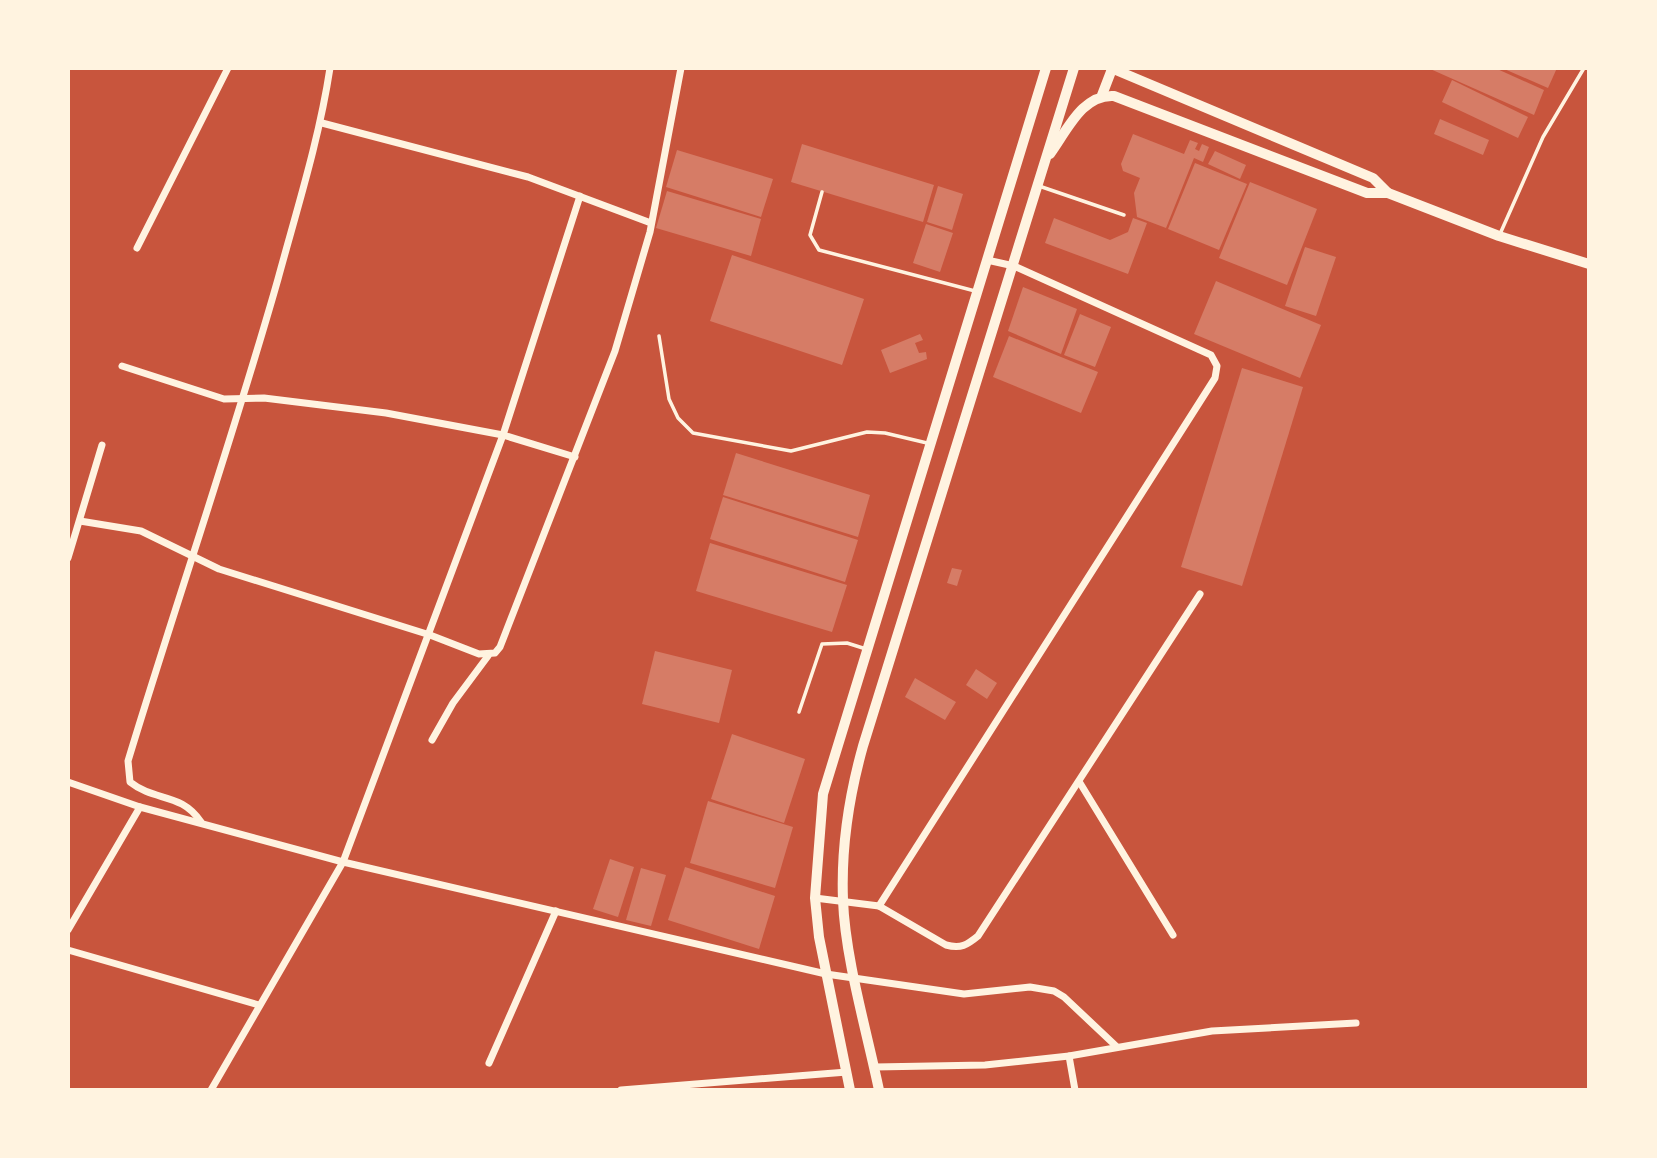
<svg xmlns="http://www.w3.org/2000/svg" width="1657" height="1158" viewBox="0 0 1657 1158" font-family="Signika,sans-serif">
<rect width="100%" height="100%" fill="#c8553d"/>
<g fill="#d67c66">
<polygon points="1428,68 1495,68 1544,90 1534,115"/>
<polygon points="1502,68 1557,68 1548,88"/>
<polygon points="1452,80 1528,117 1518,138 1442,102"/>
<polygon points="1440,119 1489,140 1483,155 1434,134"/>
<polygon points="1133,134 1184,154 1190,140 1198,143 1195,149 1199,151 1202,144 1209,147 1203,162 1194,158 1166,228 1137,217 1134,193 1140,178 1123,171 1121,164"/>
<polygon points="802,144 934,185 923,222 791,182"/>
<polygon points="677,150 773,179 761,217 666,187"/>
<polygon points="1215,151 1246,165 1240,179 1208,164"/>
<polygon points="1195,163 1247,184 1219,250 1168,229"/>
<polygon points="1250,182 1317,209 1287,285 1219,258"/>
<polygon points="938,186 963,194 952,230 927,222"/>
<polygon points="667,191 761,219 751,256 656,228"/>
<polygon points="1054,218 1110,240 1128,232 1133,218 1147,223 1128,274 1045,243"/>
<polygon points="926,224 953,233 940,272 913,263"/>
<polygon points="1305,247 1336,257 1316,316 1285,306"/>
<polygon points="732,255 864,299 842,365 710,321"/>
<polygon points="1216,281 1321,325 1300,378 1194,334"/>
<polygon points="1023,287 1077,309 1061,354 1008,331"/>
<polygon points="1080,314 1111,327 1095,367 1064,355"/>
<polygon points="920,334 923,340 915,343 919,353 926,352 927,359 890,373 881,350"/>
<polygon points="1009,336 1098,372 1081,413 993,377"/>
<polygon points="1242,368 1303,387 1242,586 1181,567"/>
<polygon points="736,453 870,495 858,537 723,495"/>
<polygon points="723,497 858,540 845,582 710,539"/>
<polygon points="710,543 847,585 832,632 696,591"/>
<polygon points="952,568 962,570 957,586 947,583"/>
<polygon points="655,651 732,670 719,723 642,704"/>
<polygon points="976,669 997,683 987,699 966,685"/>
<polygon points="915,678 956,702 945,720 905,697"/>
<polygon points="732,734 805,759 784,823 711,799"/>
<polygon points="708,801 793,827 775,888 690,863"/>
<polygon points="610,859 634,867 618,917 593,909"/>
<polygon points="685,867 775,896 759,949 668,920"/>
<polygon points="641,868 666,875 651,926 626,920"/>
</g>
<g fill="none" stroke-linecap="round" stroke-linejoin="round">
<g stroke="#fff3e0" stroke-width="3.5">
<polyline points="1039,186 1124,215"/>
<polyline points="822,192 810,235 819,250 975,291"/>
<polyline points="1500,234 1543,137 1584,68"/>
<polyline points="659,336 669,399 678,418 693,433 791,451 867,432 885,433 927,443"/>
<polyline points="799,712 822,644 847,643 866,649"/>
</g>
<g stroke="#fff3e0" stroke-width="7">
<polyline points="322,123 528,177 651,223"/>
<polyline points="137,248 228,68"/>
<polyline points="122,366 224,399 264,398 386,413 503,435 575,457"/>
<polyline points="80,521 141,531 219,569 430,635 479,654 495,653 500,647 615,351 650,232 681,68"/>
<polyline points="68,558 102,445"/>
<polyline points="432,740 453,703 488,656"/>
<polyline points="68,782 140,807 343,862 826,974 964,994 1030,987 1054,991 1064,997 1117,1047"/>
<polyline points="1080,783 1173,935"/>
<path d="M201,822c-20,-30 -46,-20 -71,-40l-2,-21c49,-161 104,-320 150,-482 19,-70 41,-139 52,-211"/>
<path d="M815,898l64,8 67,39c15,4 21,0 32,-9l222,-342"/>
<polyline points="879,906 1215,378 1217,366 1211,355 1014,266 987,260"/>
<polyline points="68,930 140,807"/>
<polyline points="68,950 259,1005"/>
<polyline points="1069,1056 1075,1090"/>
<polyline points="489,1063 556,911"/>
<polyline points="875,1067 985,1065 1069,1056 1212,1031 1356,1023"/>
<polyline points="211,1090 343,862 503,435 580,196"/>
<polyline points="621,1090 847,1072"/>
</g>
<g stroke="#fff3e0" stroke-width="10">
<polyline points="1111,68 1373,178 1388,193"/>
<polyline points="1102,95 1112,69"/>
<path d="M1050,154c17,-23 32,-60 64,-58l253,97h21l111,43 90,28"/>
</g>
<g stroke="#fff3e0" stroke-width="10">
<polyline points="850,1090 819,937 815,898 823,794 1046,68"/>
<path d="M879,1090c-12,-58 -34,-132 -36,-190 -2,-52 6,-104 20,-154l211,-678"/>
</g>
</g>
<rect width="1657" height="1158" fill="none" stroke="#fff3e0" stroke-width="140"/>
</svg>
